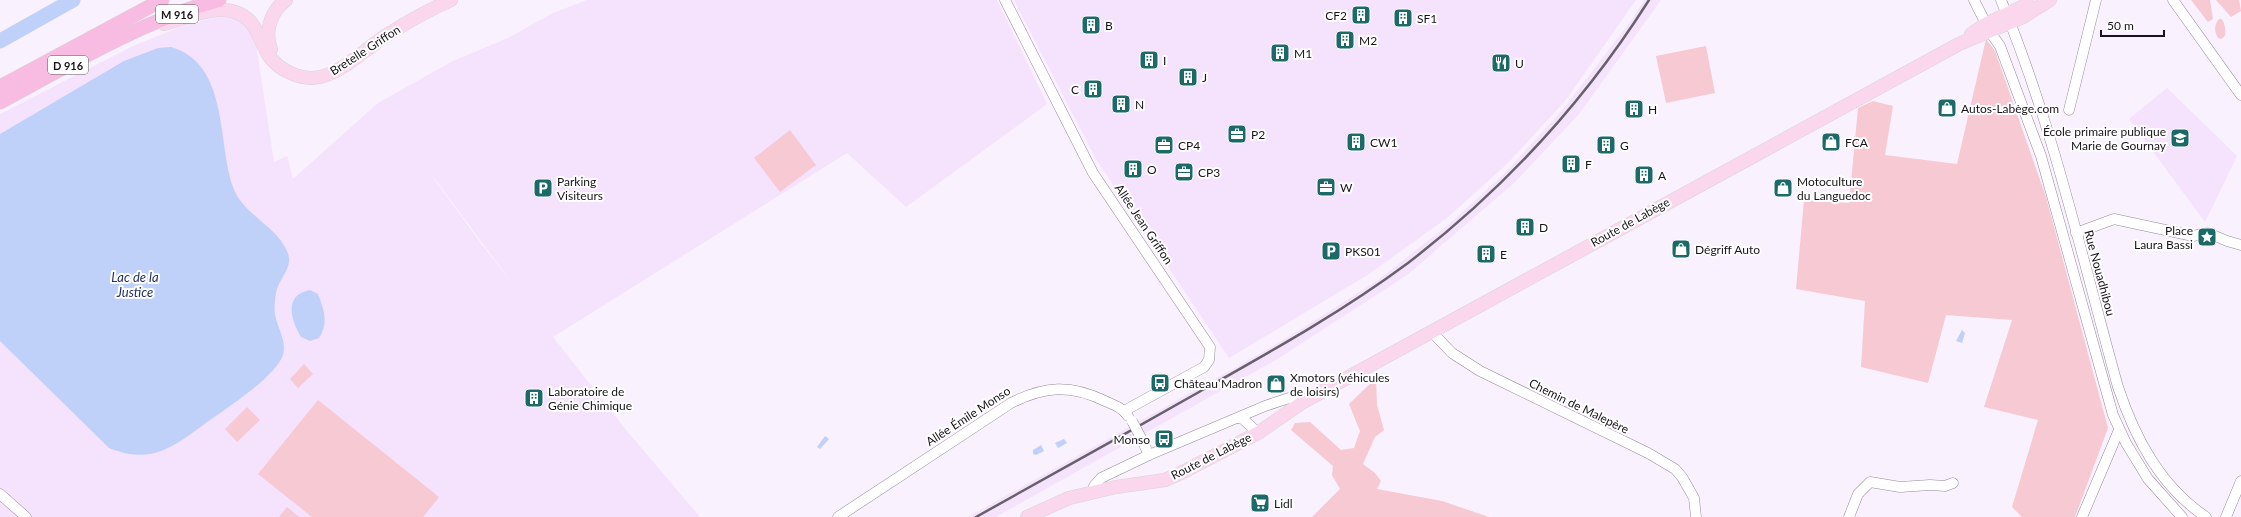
<svg xmlns="http://www.w3.org/2000/svg" width="2241" height="517" viewBox="0 0 2241 517" font-family="Lato,sans-serif">
<rect width="100%" height="100%" fill="#f9f1fd"/>
<g fill="#f5e2fd" fill-rule="evenodd">
<path d="M587,0h410l50,104 -141,103 -59,-54 -294,184 74,94 73,86h-700v-403l133,-68 55,-22 31,-7 16,2 10,6 11,19 18,118 13,-6 6,23 85,-76 75,-42 55,-23 45,-25zM434,179h1l80,108 -35,-45z"/>
<polygon points="1014,0 1636,0 1565,101 1508,163 1447,218 1369,274 1229,358 1096,159"/>
<polygon points="1644,0 1661,0 1579,114 1514,183 1407,275 1279,358 996,517 968,517 1233,369 1290,336 1378,280 1448,225 1505,173 1565,107 1633,18"/>
<polygon points="2167,88 2237,156 2205,222 2129,119"/>
</g>
<g fill="#f7c9d3">
<polygon points="2191,0 2210,0 2213,19 2208,22"/>
<polygon points="2216,0 2239,0 2241,11 2231,17"/>
<path d="M2219,19h3c3,5 4,11 3,17l-4,3 -3,-1c-4,-7 -4,-13 1,-19z"/>
<polygon points="1986,39 1995,51 2046,197 2108,428 2075,517 2022,517 2012,507 2038,420 1984,407 2012,320 1946,315 1928,383 1861,367 1865,301 1796,289 1804,200 1849,203 1858,108 1873,101 1893,106 1885,155 1957,164"/>
<polygon points="1706,46 1715,93 1666,103 1656,56"/>
<polygon points="790,130 816,165 780,192 754,158"/>
<polygon points="304,364 313,374 298,388 290,379"/>
<polygon points="1376,378 1377,405 1384,430 1375,437 1363,464 1375,473 1381,481 1377,489 1442,501 1489,517 1312,517 1340,489 1332,475 1333,466 1291,430 1295,423 1310,422 1341,450 1354,448 1360,431 1349,404"/>
<polygon points="318,400 439,497 423,517 312,517 258,474"/>
<polygon points="247,407 260,420 237,442 225,429"/>
<polygon points="287,507 299,517 279,517"/>
</g>
<g fill="#c0d1f9">
<path d="M171,47c58,17 46,94 62,140 10,28 43,38 54,64 8,17 -9,27 -11,42 -1,6 -2,15 -1,21 2,14 12,26 8,41 -8,23 -61,56 -81,71 -33,24 -53,38 -93,22l-109,-107v-207l124,-73 34,-13z"/>
<path d="M310,290l8,4c6,16 11,29 1,44l-9,3 -9,-4c-10,-17 -18,-42 9,-47z"/>
<polygon points="1962,330 1965,333 1962,343 1956,341"/>
<polygon points="825,436 829,439 820,449 817,447"/>
<polygon points="1064,439 1067,443 1058,448 1055,443"/>
<polygon points="1041,445 1044,451 1036,455 1033,454 1033,450"/>
</g>
<g fill="none" stroke-linecap="round" stroke-linejoin="round">
<polyline stroke="#c0d1f9" stroke-width="15" points="0,41 73,0"/>
<g stroke="#978a9d" stroke-width="11">
<g id="minor">
<polyline points="1005,0 1093,173 1210,347 1209,360 1204,367 1124,411"/>
<polyline points="1974,0 1990,32 2000,46 2041,156 2113,415 2126,443 2148,479 2182,517"/>
<path d="M2001,0c52,125 81,258 117,387 17,51 42,99 88,130"/>
<polyline points="2173,0 2241,95"/>
<polyline points="2069,110 2096,0"/>
<polyline points="2076,233 2114,219 2193,236 2208,233 2227,241 2241,245"/>
<polyline points="1431,331 1452,353 1480,371 1648,453 1675,469 1682,477 1694,498 1696,517"/>
<polyline points="1238,418 1243,419 1258,433"/>
<polyline points="1141,438 1149,455"/>
<polyline points="1094,492 1094,486 1101,478 1149,455 1265,406 1289,398 1298,399 1303,402"/>
<polyline points="0,494 26,517"/>
<path d="M838,517l173,-114c34,-17 59,-19 94,-2 9,4 18,7 23,15"/>
<polyline points="1849,517 1858,494 1870,482 1900,487 1930,485 1945,486 1953,483"/>
<polyline points="2082,517 2119,430"/>
<polyline points="2226,517 2241,481"/>
</g>
</g>
<g stroke="#d6d5d6" stroke-width="14">
<g id="major">
<path d="M164,24c20,-5 50,-19 71,-12 22,7 23,27 34,44 11,15 33,25 51,21 25,-6 45,-28 67,-42 20,-13 42,-25 64,-35"/>
<polyline points="1971,34 1986,24 2028,4"/>
<path d="M271,49c-7,-18 0,-38 15,-49"/>
<polyline points="1027,517 1069,498 1116,487 1165,480 1181,473 1258,433 1303,402 1959,44 2023,17 2050,0"/>
</g>
</g>
<g stroke="#d6d5d6" stroke-width="15">
<g id="highway">
<polyline points="0,87 162,0"/>
<path d="M0,102c71,-38 141,-81 219,-102"/>
</g>
</g>
<use href="#minor" stroke="#fff" stroke-width="10"/>
<use href="#major" stroke="#fbd7ee" stroke-width="13"/>
<use href="#highway" stroke="#f8bce3" stroke-width="14"/>
<path stroke="#67616a" stroke-width="2.5" d="M976,517c74,-41 149,-83 223,-125 71,-40 143,-80 209,-129 95,-73 177,-162 241,-263"/>
<g stroke="#978a9d" stroke-width="11" stroke-linecap="butt">
<polyline id="minor-bridge" points="1132,421 1141,438"/>
</g>
<use href="#minor-bridge" stroke="#fff" stroke-width="10"/>
</g>
<defs>
<g id="building-square" transform="scale(1)"><rect x="-9" y="-9" width="18" height="18" rx="4" fill="#1c696a" stroke="#fff"/><path d="M-4-6H4V6H1V3H-1V6H-4ZM-2.5-4.3h1.7v1.8h-1.7ZM.8-4.3h1.7v1.8H.8ZM-2.5-1h1.7V.8h-1.7ZM.8-1h1.7V.8H.8Z" fill="#fff"/></g>
<g id="restaurant-square" transform="scale(1)"><rect x="-9" y="-9" width="18" height="18" rx="4" fill="#1c696a" stroke="#fff"/><path d="M-5-6h1v4h1v-4h1v4h1v-4h1v5L-1.5 .5V6h-2V.5L-5-1ZM5-6V6H3V1.5H1.5Q1.5-4 5-6Z" fill="#fff"/></g>
<g id="shop-square" transform="scale(1)"><rect x="-9" y="-9" width="18" height="18" rx="4" fill="#1c696a" stroke="#fff"/><path d="M-5-2.5h2.3a2.7 3.5 0 0 1 5.4 0H5L5.5 6h-11ZM-1.5-2.5h3a1.5 2.3 0 0 0-3 0Z" fill="#fff"/></g>
<g id="office-square" transform="scale(1)"><rect x="-9" y="-9" width="18" height="18" rx="4" fill="#1c696a" stroke="#fff"/><path d="M-6-3h4V-5.5h4V-3h4V5H-6ZM-1-4.5V-3h2v-1.5ZM-6 0V1H6V0Z" fill="#fff"/></g>
<g id="school-square" transform="scale(1)"><rect x="-9" y="-9" width="18" height="18" rx="4" fill="#1c696a" stroke="#fff"/><path d="M0-5L7-2L0 1L-7-2ZM-4 1L0 2.5L4 1V4Q0 6-4 4Z" fill="#fff"/></g>
<g id="parking-square" transform="scale(1)"><rect x="-9" y="-9" width="18" height="18" rx="4" fill="#1c696a" stroke="#fff"/><path d="M-3.5-5.5H1a3.5 3.5 0 0 1 0 7H-1V5.5H-3.5ZM-1-3.4V-.6H.8a1.4 1.4 0 0 0 0-2.8Z" fill="#fff"/></g>
<g id="sight-square" transform="scale(1)"><rect x="-9" y="-9" width="18" height="18" rx="4" fill="#1c696a" stroke="#fff"/><path d="M0-6L1.8-2.2L6-1.7L2.9 1.2L3.7 5.4L0 3.3L-3.7 5.4L-2.9 1.2L-6-1.7L-1.8-2.2Z" fill="#fff"/></g>
<g id="bus-square" transform="scale(1)"><rect x="-9" y="-9" width="18" height="18" rx="4" fill="#1c696a" stroke="#fff"/><path d="M-5-6H5V4H4V6H2V4H-2V6H-4V4H-5ZM-3.5-4V0h7V-4ZM-3.5 1.2v1.5H-2V1.2ZM2 1.2v1.5H3.5V1.2Z" fill="#fff"/></g>
<g id="supermarket-square" transform="scale(1)"><rect x="-9" y="-9" width="18" height="18" rx="4" fill="#1c696a" stroke="#fff"/><path d="M-6-5.5h2.5l.6 2H6L4.5 2H-2.5L-4.4-4H-6ZM-1.5 3.2a1.3 1.3 0 1 0 .1 0ZM3 3.2a1.3 1.3 0 1 0 .1 0Z" fill="#fff"/></g>
</defs>
<g fill-rule="evenodd">
<use href="#building-square" x="1361" y="15"/>
<use href="#building-square" x="1403" y="18"/>
<use href="#building-square" x="1091" y="25"/>
<use href="#building-square" x="1345" y="40"/>
<use href="#building-square" x="1280" y="53"/>
<use href="#building-square" x="1149" y="60"/>
<use href="#restaurant-square" x="1501" y="63"/>
<use href="#building-square" x="1188" y="77"/>
<use href="#building-square" x="1093" y="89"/>
<use href="#building-square" x="1121" y="104"/>
<use href="#shop-square" x="1947" y="108"/>
<use href="#building-square" x="1634" y="109"/>
<use href="#office-square" x="1237" y="134"/>
<use href="#school-square" x="2180" y="138"/>
<use href="#building-square" x="1356" y="142"/>
<use href="#shop-square" x="1831" y="142"/>
<use href="#office-square" x="1164" y="145"/>
<use href="#building-square" x="1606" y="145"/>
<use href="#building-square" x="1571" y="164"/>
<use href="#building-square" x="1133" y="169"/>
<use href="#office-square" x="1184" y="172"/>
<use href="#building-square" x="1644" y="175"/>
<use href="#office-square" x="1326" y="187"/>
<use href="#parking-square" x="543" y="188"/>
<use href="#shop-square" x="1783" y="188"/>
<use href="#building-square" x="1525" y="227"/>
<use href="#sight-square" x="2207" y="237"/>
<use href="#shop-square" x="1681" y="249"/>
<use href="#parking-square" x="1331" y="251"/>
<use href="#building-square" x="1486" y="254"/>
<use href="#bus-square" x="1160" y="383"/>
<use href="#shop-square" x="1276" y="384"/>
<use href="#building-square" x="534" y="398"/>
<use href="#bus-square" x="1164" y="439"/>
<use href="#supermarket-square" x="1260" y="503"/>
</g>
<g text-anchor="middle" dominant-baseline="central" stroke-width="4" stroke-linejoin="round" paint-order="stroke">
<g fill="#fff" stroke="#5e5a5f" stroke-width="1">
<rect x="156" y="5" width="42" height="18" rx="3"/>
<rect x="48" y="56" width="40" height="18" rx="3"/>
</g>
<g font-size="11" font-weight="bold" fill="#19141b">
<text x="177" y="14">M 916</text>
<text x="68" y="65">D 916</text>
</g>
<g font-size="12" fill="#19141b" stroke="#fff" text-anchor="start">
<text x="1347" y="15" text-anchor="end">CF2</text>
<text x="1417" y="18">SF1</text>
<text x="1105" y="25">B</text>
<text x="1359" y="40">M2</text>
<text x="1294" y="53">M1</text>
<text x="1163" y="60">I</text>
<text x="1515" y="63">U</text>
<text x="1202" y="77">J</text>
<text x="1079" y="89" text-anchor="end">C</text>
<text x="1135" y="104">N</text>
<text x="1961" y="108">Autos-Labège.com</text>
<text x="1648" y="109">H</text>
<text x="2166" y="131" text-anchor="end">École primaire publique<tspan x="2166" dy="14">Marie de Gournay</tspan></text>
<text x="1251" y="134">P2</text>
<text x="1370" y="142">CW1</text>
<text x="1845" y="142">FCA</text>
<text x="1178" y="145">CP4</text>
<text x="1620" y="145">G</text>
<text x="1585" y="164">F</text>
<text x="1147" y="169">O</text>
<text x="1198" y="172">CP3</text>
<text x="1658" y="175">A</text>
<text x="557" y="181">Parking<tspan x="557" dy="14">Visiteurs</tspan></text>
<text x="1797" y="181">Motoculture<tspan x="1797" dy="14">du Languedoc</tspan></text>
<text x="1340" y="187">W</text>
<text x="1539" y="227">D</text>
<text x="2193" y="230" text-anchor="end">Place<tspan x="2193" dy="14">Laura Bassi</tspan></text>
<text x="1695" y="249">Dégriff Auto</text>
<text x="1345" y="251">PKS01</text>
<text x="1500" y="254">E</text>
<text x="1290" y="377">Xmotors (véhicules<tspan x="1290" dy="14">de loisirs)</tspan></text>
<text x="1174" y="383">Château Madron</text>
<text x="548" y="391">Laboratoire de<tspan x="548" dy="14">Génie Chimique</tspan></text>
<text x="1150" y="439" text-anchor="end">Monso</text>
<text x="1274" y="503">Lidl</text>
</g>
<g font-size="12" fill="#19141b" stroke="#fff">
<text transform="translate(365 50) rotate(-33)">Bretelle Griffon</text>
<text transform="translate(1630 222) rotate(-29)">Route de Labège</text>
<text transform="translate(1144 224) rotate(56)">Allée Jean Griffon</text>
<text transform="translate(2100 273) rotate(75)">Rue Nouadhibou</text>
<text transform="translate(1579 406) rotate(26)">Chemin de Malepère</text>
<text transform="translate(968 416) rotate(-33)">Allée Émile Monso</text>
<text transform="translate(1211 456) rotate(-27)">Route de Labège</text>
</g>
<g font-size="13" font-style="italic" fill="#213162" stroke="#fff">
<text x="135" y="277">Lac de la<tspan x="135" dy="15">Justice</tspan></text>
</g>
</g>
<path d="M2101 30v6h63v-6" fill="none" stroke="#19141b" stroke-width="2"/>
<text x="2107" y="30" font-size="12" fill="#19141b" stroke="#ffffff" stroke-width="3" paint-order="stroke">50 m</text>
</svg>
